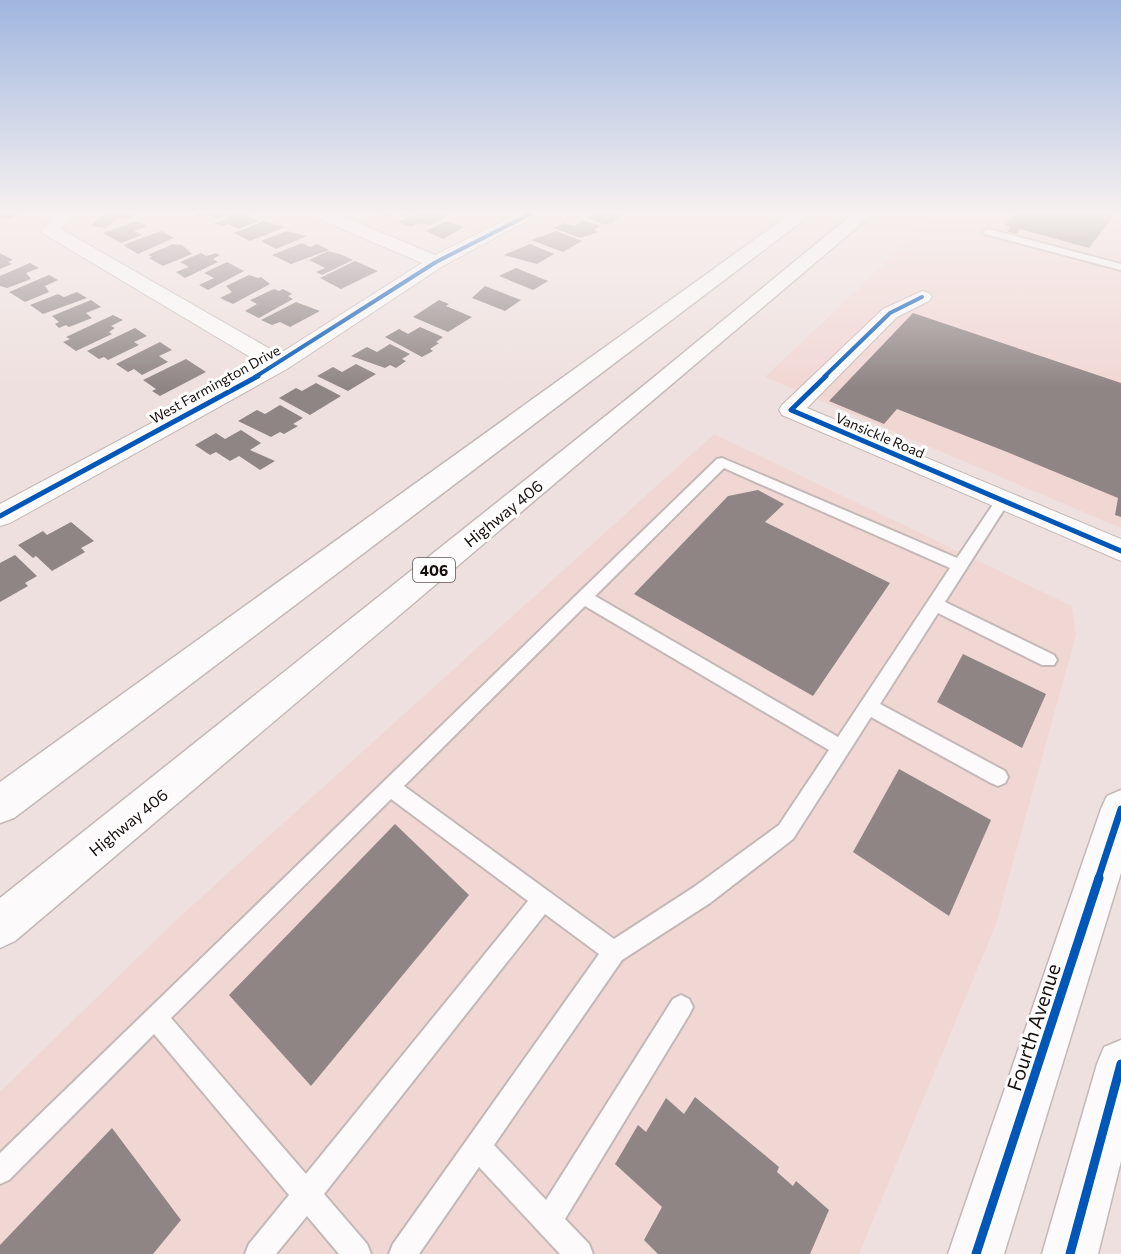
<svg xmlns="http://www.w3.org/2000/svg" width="1121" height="1254" viewBox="0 0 1121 1254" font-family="Commissioner,sans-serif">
<rect width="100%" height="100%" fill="#eee0de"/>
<g fill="#f1d7d4">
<polygon points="939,212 1121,212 1121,528 765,377"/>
<polygon points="714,434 1072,606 1076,635 996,924 859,1254 0,1254 0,1092 175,921"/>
</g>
<g fill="#8f8585">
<polygon points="0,212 31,212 21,213 11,219 0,218"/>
<polygon points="106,212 128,212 124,214 133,215 128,219 119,218 105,228 91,226"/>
<polygon points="198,212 235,212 218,219 208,214 200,217 193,214"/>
<polygon points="241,212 251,214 248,216 259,221 239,229 228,224 222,226 214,223"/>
<polygon points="373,212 415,212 406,216 395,213 386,217"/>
<polygon points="422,212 439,212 447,217 430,225 419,223 411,227 398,222"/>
<polygon points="589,212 615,212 621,214 613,223 604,224 586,218 594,214"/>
<polygon points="1017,212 1103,212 1114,215 1089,248 1020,229 1016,234 1007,231 1011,227 1005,225"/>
<polygon points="583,220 600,226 594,230 598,232 581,238 554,228 564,223 574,226"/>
<polygon points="137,221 147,226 134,231 142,235 121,243 103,233"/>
<polygon points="264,221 285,227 250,241 234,233"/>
<polygon points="446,221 464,227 443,239 426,231"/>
<polygon points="161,231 174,238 138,254 123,245"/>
<polygon points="287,231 307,236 276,249 261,241"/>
<polygon points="556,231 582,241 563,252 531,240"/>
<polygon points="302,243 310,247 317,244 329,250 291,264 272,255"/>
<polygon points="173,244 182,245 192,254 163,266 149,258 152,257 148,255"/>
<polygon points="530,244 554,254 537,264 504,255"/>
<polygon points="328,251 340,254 353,260 322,275 316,272 325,268 309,260"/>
<polygon points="0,253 13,260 8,262 12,264 0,269"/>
<polygon points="201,253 206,256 216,253 220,255 213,259 218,262 185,278 176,272 189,267 180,262"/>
<polygon points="355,261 378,271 341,289 320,278"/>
<polygon points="227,262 244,271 208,290 199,285 214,278 204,273"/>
<polygon points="30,263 39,268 26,273 31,279 7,288 0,286 0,276"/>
<polygon points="516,268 548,281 533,290 499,276"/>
<polygon points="49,275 58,280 45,286 49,292 25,302 9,292"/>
<polygon points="249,275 258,278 261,277 270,284 233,304 220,298 232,292 226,286"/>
<polygon points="485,286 521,300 505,311 472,298"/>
<polygon points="274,289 279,291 283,289 292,294 288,296 293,299 259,318 245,311 257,304 250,300"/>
<polygon points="77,292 87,298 43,314 30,305 58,294 64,297"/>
<polygon points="91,300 101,307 86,313 92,318 69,327 66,325 59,328 55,324 59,322 52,316"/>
<polygon points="439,300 449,304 446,306 472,317 448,332 413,317"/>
<polygon points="296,302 320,311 290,327 280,322 272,325 261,320"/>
<polygon points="913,313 1121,383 1121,517 1115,515 1118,498 1007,452 897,409 884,424 829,401"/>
<polygon points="113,315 123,320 111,326 115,328 109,332 112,334 76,351 63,342 70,339 66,337"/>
<polygon points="420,327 443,337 436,342 439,343 430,349 433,351 422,357 385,337 399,329 408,334"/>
<polygon points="135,328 147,336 134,342 139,345 108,360 104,357 99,359 87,351"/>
<polygon points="160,342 172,350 159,356 168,362 142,375 134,369 128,372 116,364"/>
<polygon points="390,344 410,354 402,359 406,361 396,368 390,365 385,368 351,356 367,347 377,352"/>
<polygon points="186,359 206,372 160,396 152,391 156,389 143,380"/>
<polygon points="356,364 376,374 348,391 317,376 333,367 342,372"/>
<polygon points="316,383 341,396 310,415 279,398 296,388 302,391"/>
<polygon points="280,405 303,418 293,424 298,426 284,434 280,432 271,437 238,421 257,410 265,414"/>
<polygon points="241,430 261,443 250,450 275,461 260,470 239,456 230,461 216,452 210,455 195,445 216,433 225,439"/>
<polygon points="758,490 784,504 765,522 890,583 813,696 634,594 728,496"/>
<polygon points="71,522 94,541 81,548 85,552 52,571 36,556 33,558 18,545 43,531 47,535"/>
<polygon points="15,555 37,576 25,583 28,586 0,602 0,563"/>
<polygon points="963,654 1046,694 1022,748 937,702"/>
<polygon points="899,769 991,820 949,916 853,852"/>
<polygon points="395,824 469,895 311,1086 229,995"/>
<polygon points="695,1097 779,1167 777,1172 793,1186 796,1181 829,1210 810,1254 658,1254 644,1240 662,1207 615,1164 638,1125 646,1132 666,1098 684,1114"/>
<polygon points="112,1128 181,1220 153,1254 0,1254 0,1245"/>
</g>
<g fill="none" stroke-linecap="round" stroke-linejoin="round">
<g stroke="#c3b8b7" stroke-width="4">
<g id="service">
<polygon points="988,229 1121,264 1121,270 985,234 983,232"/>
<path d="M722,458l235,100 41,-61h10l2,3 -65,102 109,53 3,5 -3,5h-12l-104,-52 -58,91 125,67 3,6 -3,6 -7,3 -7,-3 -120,-66 -78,122 -83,64 -88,57 -128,185 52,55 127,-201 8,-4 8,4 4,8 -4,8 -124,204 24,25 4,10h-33l-81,-87 -60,87h-30l4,-10 206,-290 -54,-40 -221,280 43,50 4,10h-32l-32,-38 -31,38h-31l4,-10 40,-49 -135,-161 -145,146 -9,4v-31l717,-694zM724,468l226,100 -112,169 -243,-141zM585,606l244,144 -50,75 -85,62 -80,52 -210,-153zM391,799l137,102 -222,273 -135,-156z"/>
</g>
</g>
<g stroke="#c3b8b7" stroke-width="2">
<g id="minor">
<polygon points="58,212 77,212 61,229 279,354 422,263 312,216 309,212 333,212 435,255 521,212 543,212 443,266 287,369 10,523 0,526 0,504 262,364 44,234 41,230"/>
<polygon points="922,291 929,293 932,297 929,301 897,317 807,408 1121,539 1121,561 782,415 779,410 782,405 883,309"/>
</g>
</g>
<g stroke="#c3b8b7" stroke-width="3">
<g id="secondary">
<polygon points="1121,790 1121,873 1004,1254 948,1254 1101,809 1107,796"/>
<polygon points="1121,1040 1121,1161 1098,1254 1042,1254 1097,1064 1104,1047"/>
</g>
</g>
<g stroke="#c3b8b7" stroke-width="3">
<g id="motorway">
<polygon points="793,212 814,212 14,818 0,823 0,782"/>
<polygon points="855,212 875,212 15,941 0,948 0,898 637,391"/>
</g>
</g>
<use href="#service" fill="#fcfafa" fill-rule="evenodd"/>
<use href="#minor" fill="#fcfafa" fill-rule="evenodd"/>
<use href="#secondary" fill="#fcfafa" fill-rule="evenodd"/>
<use href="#motorway" fill="#fcfafa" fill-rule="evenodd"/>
<g stroke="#fff" stroke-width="6">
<g id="cycleway-far3">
<polyline points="255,377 436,262 534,212"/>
<polyline points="824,377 890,313 922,297"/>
</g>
</g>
<g stroke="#fff" stroke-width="8">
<g id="cycleway-far2">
<polyline points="826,376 791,410 1121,551"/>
<polyline points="0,516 258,376"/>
</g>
</g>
<g stroke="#fff" stroke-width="10">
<polyline id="cycleway-far1" points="1098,879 1121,809"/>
</g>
<g stroke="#fff" stroke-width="13">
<g id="cycleway">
<polyline points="976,1254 1099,878"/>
<polyline points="1070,1254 1121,1064"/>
</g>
</g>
<use href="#cycleway-far3" stroke="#0057b8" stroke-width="4"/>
<use href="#cycleway-far2" stroke="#0057b8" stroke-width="5"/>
<use href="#cycleway-far1" stroke="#0057b8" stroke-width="7"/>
<use href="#cycleway" stroke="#0057b8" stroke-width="9"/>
</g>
<linearGradient id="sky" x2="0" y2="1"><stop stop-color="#a0b6df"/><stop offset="0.55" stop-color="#f7f1f0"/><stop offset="1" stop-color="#f7f1f0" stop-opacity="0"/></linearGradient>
<rect width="1121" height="387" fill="url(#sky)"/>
<g text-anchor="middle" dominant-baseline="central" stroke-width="6" stroke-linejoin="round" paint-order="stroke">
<g font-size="14" fill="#160e0d" stroke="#fff">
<text transform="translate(215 384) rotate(-29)">West Farmington Drive</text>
<text transform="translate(880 435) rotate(23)">Vansickle Road</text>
</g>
<rect fill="#fff" stroke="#5c5656" stroke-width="1.5" x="413" y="558" width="42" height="24" rx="4.5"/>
<g font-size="15" font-weight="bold" fill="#160e0d">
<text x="434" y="570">406</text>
</g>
<g font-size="16" fill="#160e0d" stroke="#fff">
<text transform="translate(503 513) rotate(-39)">Highway 406</text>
<text transform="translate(128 822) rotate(-39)">Highway 406</text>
</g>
<g font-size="20" fill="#160e0d" stroke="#fff">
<text transform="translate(1033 1027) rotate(-72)">Fourth Avenue</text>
</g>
</g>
</svg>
